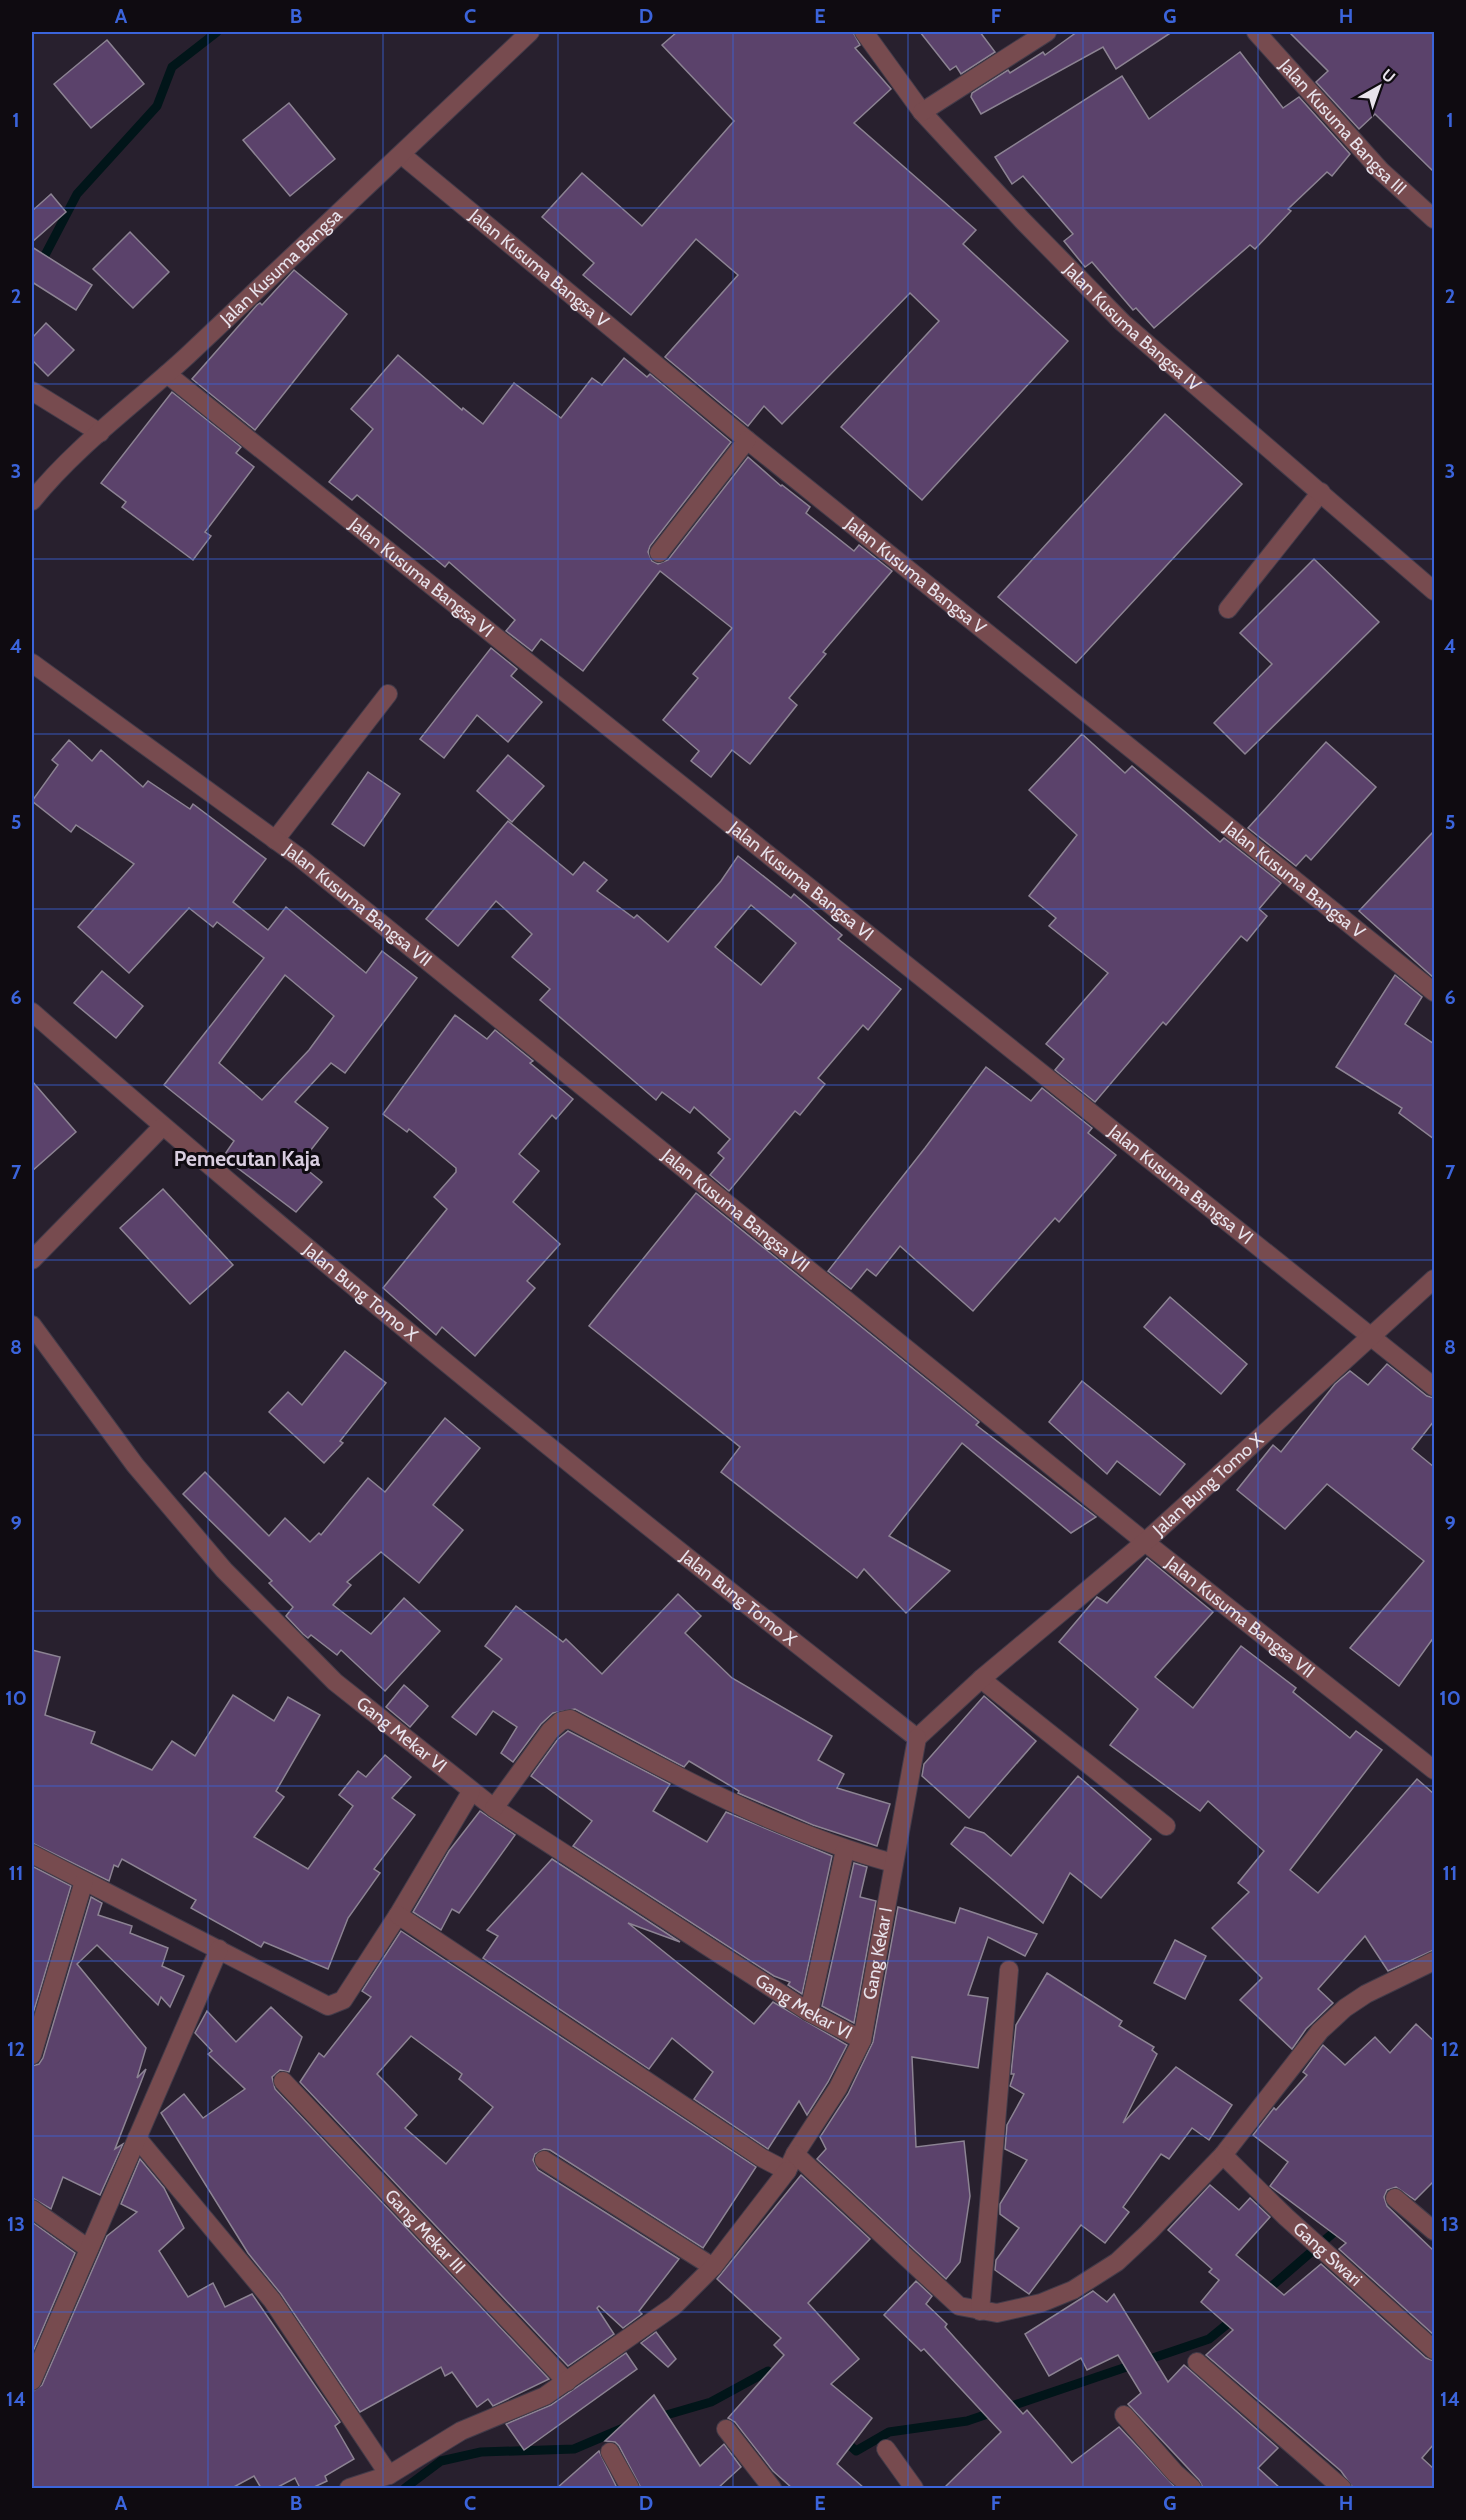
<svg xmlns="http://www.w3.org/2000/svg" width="1466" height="2520" viewBox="0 0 1466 2520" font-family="Cabin,sans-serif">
<rect width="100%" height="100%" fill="#28202e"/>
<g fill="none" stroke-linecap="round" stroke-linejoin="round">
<g stroke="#011519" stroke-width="9">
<polyline points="32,280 77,194 157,106 172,67 217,32"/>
<polyline points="1265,2292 1340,2227"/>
<polyline points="656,2418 711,2402 768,2371 778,2380"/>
<polyline points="842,2438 856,2451 889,2432 967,2421 1209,2339 1236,2317"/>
<polyline points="405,2488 441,2461 481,2452 574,2449 628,2426"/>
</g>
</g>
<g fill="#5b426b" stroke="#8c8393" stroke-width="1.5" fill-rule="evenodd">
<polygon points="677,32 853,32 860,45 855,48 891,89 854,123 976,230 963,244 1068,341 922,500 841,427 939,321 910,293 782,424 764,406 748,426 665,357 738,275 696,239 631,315 583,275 594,263 542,217 582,173 642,226 734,121 662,45"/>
<polygon points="920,32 980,32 995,52 961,74 956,66 950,70"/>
<polygon points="1077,32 1172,32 1116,69 1103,47 981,114 971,97 972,93 1008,70 1010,73 1043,52 1045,55"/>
<polygon points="1289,32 1434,32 1434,172 1375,114 1359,129 1316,82 1328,71"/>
<polygon points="107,40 144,84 91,128 54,84"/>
<polygon points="1240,52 1283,108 1299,97 1350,154 1332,176 1327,172 1288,209 1291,211 1255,249 1250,245 1154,328 1136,308 1133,310 1092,262 1085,267 1064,241 1073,234 1023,176 1012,184 995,157 1122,76 1149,119"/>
<polygon points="289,103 335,159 290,196 243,140"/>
<polygon points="51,194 66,212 32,242 32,211"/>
<polygon points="130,232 169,272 133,308 93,269"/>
<polygon points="32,247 92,285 76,310 32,282"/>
<polygon points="294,270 347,314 255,430 192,379 257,305 260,303 262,305"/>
<polygon points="46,323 74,350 48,376 32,360 32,338"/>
<polygon points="398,355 462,410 463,408 483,424 514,383 561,418 592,378 602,385 624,358 647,377 650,374 731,442 650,546 648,552 652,561 658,564 668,560 748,457 781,486 782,485 810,507 806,513 854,551 859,545 892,571 823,652 826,654 789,698 797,705 750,764 732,750 711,777 691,761 699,751 663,720 698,678 693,674 732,628 660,571 583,671 541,639 532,651 506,631 515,620 449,562 445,567 357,495 352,500 329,482 373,429 351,409"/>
<polygon points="172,392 241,447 236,453 254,467 205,532 211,536 193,560 122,507 126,502 101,483"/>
<polygon points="1165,414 1242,484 1076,663 998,597"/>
<polygon points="1314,559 1379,622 1245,754 1214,723 1272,664 1240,633"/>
<polygon points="491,648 517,669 511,676 542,702 508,742 477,715 444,758 420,739"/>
<polygon points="1082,734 1125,773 1132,766 1220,842 1224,838 1281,883 1259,909 1267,916 1247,941 1241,936 1166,1025 1163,1022 1095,1102 1055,1070 1064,1059 1046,1044 1108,973 1049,926 1056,918 1029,896 1077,835 1029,790"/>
<path d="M69,740l23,21 9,-11 42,37 5,-6 42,28 3,-5 73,55 -33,43 35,28 18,-23 80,66 16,-22 35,27 -72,95 -14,-10 -36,39 33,26 -28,36 22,18 -26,30 -73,-55 11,-16 -70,-56 100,-127 -47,-36 -4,5 -24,-19 -60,65 -51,-46 56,-63 -58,-39 -5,7 -39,-31 26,-36 -6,-5zM285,975l49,41 -25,34 -47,50 -43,-37z"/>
<polygon points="1326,742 1376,787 1311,860 1306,855 1296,866 1248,828"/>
<polygon points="508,755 544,786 512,822 477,791"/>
<polygon points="368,772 400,794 364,846 332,824"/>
<path d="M508,821l65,54 11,-13 23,18 -10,11 37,27 3,-3 31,27 53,-61 17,-25 53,42 3,-4 48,41 -4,4 63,50 -33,41 -5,-5 -45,53 7,6 -25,31 -5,-4 -66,80 -19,-16 14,-17 -6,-5 12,-14 -36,-32 -4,6 -28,-21 -6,8 -116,-100 10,-11 -38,-32 20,-23 -36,-33 -38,45 -32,-27zM751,905l45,38 -35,42 -46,-38z"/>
<polygon points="1434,831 1434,978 1359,911"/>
<polygon points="102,971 143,1006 116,1038 74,1003"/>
<polygon points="1395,975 1422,997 1405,1024 1434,1044 1434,1139 1399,1113 1402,1108 1336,1067"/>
<polygon points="455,1015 487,1039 495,1030 533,1061 530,1063 573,1099 556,1119 552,1115 519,1154 539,1171 513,1202 560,1244 527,1281 535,1288 475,1356 442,1327 436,1335 383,1288 447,1209 434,1197 456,1172 456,1168 409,1129 407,1132 383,1114"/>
<polygon points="986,1067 1031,1101 1042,1088 1092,1128 1088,1133 1116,1155 1059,1222 1055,1218 973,1311 900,1246 876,1276 867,1269 851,1289 828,1271 925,1148"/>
<polygon points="32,1081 76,1132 32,1171"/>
<polygon points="163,1189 233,1265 190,1304 120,1228"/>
<polygon points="696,1193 979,1422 976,1425 1096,1517 1071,1533 962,1443 889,1536 950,1571 906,1613 864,1569 857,1578 721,1472 740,1447 589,1326"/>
<polygon points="1170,1297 1247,1364 1221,1394 1144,1327"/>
<polygon points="345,1351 386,1383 340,1441 343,1443 324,1463 269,1412 288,1392 302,1405"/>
<polygon points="1387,1364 1427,1396 1434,1398 1434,1421 1412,1449 1434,1467 1434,1637 1399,1686 1350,1648 1424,1561 1327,1484 1285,1529 1237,1490 1273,1445 1281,1452 1335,1384 1350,1371 1368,1385"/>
<polygon points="1082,1381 1185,1464 1160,1495 1117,1461 1107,1474 1049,1422"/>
<polygon points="445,1418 480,1448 433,1505 463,1530 419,1583 381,1552 347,1582 351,1585 333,1605 371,1634 404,1598 440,1631 385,1691 341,1650 337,1655 311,1635 308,1638 303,1634 286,1616 293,1607 269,1583 272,1581 183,1494 205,1472 269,1536 285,1518 310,1542 319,1533 321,1535 368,1478 385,1492"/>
<polygon points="1147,1558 1213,1612 1155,1677 1193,1708 1241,1646 1296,1688 1293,1692 1350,1738 1356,1731 1382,1750 1290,1870 1318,1893 1417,1779 1434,1794 1434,1950 1388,1971 1365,1936 1318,1989 1333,2003 1306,2029 1292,2049 1240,2000 1262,1978 1212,1928 1249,1892 1238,1883 1264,1851 1208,1801 1200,1811 1110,1745 1138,1709 1059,1642 1097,1597 1107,1603"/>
<polygon points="678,1594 701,1616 685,1633 732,1678 832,1736 818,1760 844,1774 837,1788 890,1804 877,1846 813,1825 738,1793 739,1791 689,1761 684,1767 575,1709 553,1713 541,1724 513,1762 501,1753 517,1727 493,1711 476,1735 452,1717 502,1659 485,1646 516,1606 563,1642 566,1639 602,1674"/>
<polygon points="32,1650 60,1657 45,1715 95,1732 91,1743 152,1770 172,1741 195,1756 233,1695 274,1721 288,1697 320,1715 276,1791 284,1797 254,1837 308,1869 353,1806 339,1795 358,1771 366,1777 385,1755 411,1777 392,1798 415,1815 374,1869 380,1873 348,1918 328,1969 264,1942 261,1947 191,1908 196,1900 122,1859 118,1867 114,1865 109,1881 32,1843"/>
<polygon points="404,1685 428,1706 410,1727 386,1707"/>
<polygon points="984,1696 1036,1741 969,1818 922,1776 924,1764"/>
<polygon points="568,1731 670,1784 653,1811 707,1842 726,1812 832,1856 802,1994 788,1985 790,1982 774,1976 573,1846 592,1821 531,1776 558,1739"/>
<polygon points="1078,1776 1151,1839 1101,1898 1070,1873 1043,1923 951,1844 965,1827 984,1833 1011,1856"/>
<polygon points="480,1811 515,1835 459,1913 452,1909 441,1930 413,1912 449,1851"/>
<polygon points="552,1859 680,1942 628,1923 754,2024 773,2002 847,2045 828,2082 807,2115 799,2101 768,2149 694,2099 713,2072 672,2038 649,2069 483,1958 498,1936 487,1930"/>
<polygon points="854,1863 867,1867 860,1897 876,1901 854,2023 822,2006"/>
<polygon points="32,1866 71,1886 32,2017"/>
<polygon points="91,1897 102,1903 98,1915 132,1926 130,1933 168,1948 162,1966 184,1976 170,2007 161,1997 158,2005 97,1945 77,1964 146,2048 137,2078 146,2069 115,2149 123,2144 100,2195 63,2177 51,2209 32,2198 32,2066 39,2064 43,2058"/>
<polygon points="898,1907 955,1923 960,1908 1037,1934 1025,1956 988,1937 968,1995 988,1998 978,2068 912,2057 916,2147 964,2141 970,2196 960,2262 946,2279 817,2159 826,2149 820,2137 848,2094 873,2042"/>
<path d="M401,1931l355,236 -53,81 -153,-98 -6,-1 -9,5 -2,6 5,10 141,89 -40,52 3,3 -19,14 -24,-22 -2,2 17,26 -46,32 -268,-284 19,-29 5,4 47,-60 -9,-6zM411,2036l51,38 -3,5 34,28 -47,57 -41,-36 12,-13 -40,-41z"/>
<polygon points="1175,1940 1206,1956 1185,1999 1154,1983"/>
<polygon points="1047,1973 1122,2021 1119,2026 1154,2047 1152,2050 1157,2054 1123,2123 1176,2067 1232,2105 1209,2140 1192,2128 1169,2159 1161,2154 1123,2207 1129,2212 1105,2243 1081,2225 1029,2294 995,2270 996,2260 1019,2228 1000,2214 1000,2204 1027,2160 1005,2149 1007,2125 1024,2094 1010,2086 1014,2074 1011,2074 1016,2025"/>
<polygon points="271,2007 302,2037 289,2072 280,2070 272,2077 275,2089 549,2379 493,2406 488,2399 477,2407 452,2372 445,2376 441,2367 360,2412 281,2294 248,2253 161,2113 184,2094 203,2118 245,2089 208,2054 212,2051 195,2033 207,2011 236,2042"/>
<polygon points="1416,2024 1434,2041 1434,2181 1415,2200 1396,2187 1387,2190 1384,2197 1387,2206 1434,2251 1434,2335 1339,2249 1346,2243 1270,2186 1288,2162 1253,2135 1274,2108 1276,2110 1307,2075 1303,2072 1323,2045 1345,2065 1375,2037 1390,2053"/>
<polygon points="140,2159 164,2188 184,2228 159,2251 188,2297 213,2283 225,2307 252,2294 340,2422 335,2426 354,2459 325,2476 327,2481 312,2488 300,2488 295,2478 276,2488 261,2488 254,2476 232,2488 32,2488 32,2392 42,2385 107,2236 137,2212 121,2204"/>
<polygon points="801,2175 870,2239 808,2303 859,2359 831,2384 872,2418 837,2464 864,2488 792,2488 773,2471 735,2422 728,2418 784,2355 774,2345 781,2338 717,2279"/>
<polygon points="1210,2185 1239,2210 1250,2198 1270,2217 1236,2255 1284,2295 1321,2264 1426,2358 1434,2361 1434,2444 1422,2458 1434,2469 1434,2488 1353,2488 1341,2471 1206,2355 1233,2330 1201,2302 1219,2280 1209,2272 1212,2269 1168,2230"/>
<polygon points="32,2222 75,2253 32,2354"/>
<polygon points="916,2281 932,2296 926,2304 947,2324 945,2327 1023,2414 1027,2410 1072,2463 1119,2427 1176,2488 944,2488 1001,2432 924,2349 921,2351 884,2315"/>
<polygon points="1093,2291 1107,2302 1114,2294 1168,2382 1184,2365 1278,2448 1258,2468 1280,2488 1203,2488 1199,2480 1128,2404 1141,2393 1118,2355 1087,2370 1081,2358 1049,2376 1025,2334"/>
<polygon points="656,2332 676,2359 668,2367 641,2343"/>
<polygon points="626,2353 637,2369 524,2450 506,2424 551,2405"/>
<polygon points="654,2395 700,2466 724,2444 741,2467 718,2488 641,2488 619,2446 615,2442 605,2441"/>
<polygon points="599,2451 617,2488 557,2488"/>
</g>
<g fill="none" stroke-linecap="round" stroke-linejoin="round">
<g stroke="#433b49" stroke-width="20">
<g id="lane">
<polyline points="1228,609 1321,492"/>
<polyline points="275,840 388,694"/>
</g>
</g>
<g stroke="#433b49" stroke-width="20">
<g id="street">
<path id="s1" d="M864,32l58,80 100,108 101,103 311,268"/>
<path id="s2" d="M1256,32l125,139 53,48"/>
<polyline points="922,112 1047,32"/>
<path id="s3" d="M402,155l345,285 687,552"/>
<path id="s4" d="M167,374l1267,1013"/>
<polyline points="32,391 100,433"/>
<path id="s5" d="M32,501c44,-55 103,-97 155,-145 114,-108 229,-216 343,-324"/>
<polyline points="659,553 747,440"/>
<path id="s6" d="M32,663l267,194 846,685 289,228"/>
<path id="s7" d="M32,1012c287,252 584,492 885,726"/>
<polyline points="32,1260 162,1127"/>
<path id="s8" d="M32,1325l103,140 89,105 111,112 159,126 315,204 53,28"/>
<polyline points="981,1679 1166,1826"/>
<path id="s9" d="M917,1738l64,-59 164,-137 289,-263"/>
<path d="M494,1808l56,-77 11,-10 9,-2c104,56 209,113 323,144"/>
<polyline points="32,1854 328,2006 343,2000 398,1915 471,1792"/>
<path id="s10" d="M398,1915l364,243 25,13 8,-17 43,-66 24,-48 55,-302"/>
<polyline points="809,2012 845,1850"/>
<polyline points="32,2055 84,1881"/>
<path id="s11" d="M283,2081l284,301"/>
<polyline points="137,2138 272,2300 389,2475"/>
<polyline points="795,2154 959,2306 997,2313 1041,2303 1073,2290 1117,2262 1148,2233 1223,2155 1320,2031 1345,2008 1366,1994 1434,1961"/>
<path id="s12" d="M1223,2155l63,62 148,133"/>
<polyline points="544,2160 713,2267"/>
<polyline points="1395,2198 1434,2231"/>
<polyline points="32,2209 89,2249"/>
<polyline points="980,2311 1009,1970"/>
<polyline points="1197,2362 1342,2488"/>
<polyline points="32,2381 219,1949"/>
<polyline points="1124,2415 1175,2473 1192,2488"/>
<polyline points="726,2429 772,2488"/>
<polyline points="886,2449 914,2488"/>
<polyline points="610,2452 630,2488"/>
<polyline points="349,2488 389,2475 461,2431 545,2396 674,2306 713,2267 787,2171"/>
</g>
</g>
<use href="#lane" stroke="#774b4f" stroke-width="18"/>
<use href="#street" stroke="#774b4f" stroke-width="18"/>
</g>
<path fill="none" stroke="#3b64db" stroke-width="1.5" stroke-opacity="0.55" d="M208,32v2456M383,32v2456M558,32v2456M733,32v2456M908,32v2456M1083,32v2456M1258,32v2456M32,208h1402M32,384h1402M32,559h1402M32,734h1402M32,909h1402M32,1085h1402M32,1260h1402M32,1435h1402M32,1611h1402M32,1786h1402M32,1961h1402M32,2136h1402M32,2312h1402"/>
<g text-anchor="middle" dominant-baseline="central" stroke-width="6" stroke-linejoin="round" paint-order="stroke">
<g font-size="18" fill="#e8e3ec" stroke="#0f0b11">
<text stroke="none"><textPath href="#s2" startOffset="129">Jalan Kusuma Bangsa III</textPath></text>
<text stroke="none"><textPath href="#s5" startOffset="342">Jalan Kusuma Bangsa</textPath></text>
<text stroke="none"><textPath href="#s3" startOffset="178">Jalan Kusuma Bangsa V</textPath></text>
<text stroke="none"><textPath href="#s1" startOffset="400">Jalan Kusuma Bangsa IV</textPath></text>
<text stroke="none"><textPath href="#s3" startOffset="664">Jalan Kusuma Bangsa V</textPath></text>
<text stroke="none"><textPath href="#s4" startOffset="326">Jalan Kusuma Bangsa VI</textPath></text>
<text stroke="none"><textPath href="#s3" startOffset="1150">Jalan Kusuma Bangsa V</textPath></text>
<text stroke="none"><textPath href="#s4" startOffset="812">Jalan Kusuma Bangsa VI</textPath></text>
<text stroke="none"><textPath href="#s6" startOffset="406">Jalan Kusuma Bangsa VII</textPath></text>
<text stroke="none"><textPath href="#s4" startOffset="1298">Jalan Kusuma Bangsa VI</textPath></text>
<text stroke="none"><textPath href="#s6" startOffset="892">Jalan Kusuma Bangsa VII</textPath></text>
<text stroke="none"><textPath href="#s7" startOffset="432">Jalan Bung Tomo X</textPath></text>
<text stroke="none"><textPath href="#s9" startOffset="386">Jalan Bung Tomo X</textPath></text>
<text stroke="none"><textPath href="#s7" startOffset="918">Jalan Bung Tomo X</textPath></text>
<text stroke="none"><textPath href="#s6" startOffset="1540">Jalan Kusuma Bangsa VII</textPath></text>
<text stroke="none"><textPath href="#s8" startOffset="554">Gang Mekar VI</textPath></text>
<text stroke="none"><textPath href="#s10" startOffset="705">Gang Kekar I</textPath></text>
<text stroke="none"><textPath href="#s8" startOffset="1040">Gang Mekar VI</textPath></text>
<text stroke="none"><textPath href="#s11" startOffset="207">Gang Mekar III</textPath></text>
<text stroke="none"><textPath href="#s12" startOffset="144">Gang Swari</textPath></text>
</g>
<g font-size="21" font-weight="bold" fill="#d9cee0" stroke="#0f0b11">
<text x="247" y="1158">Pemecutan Kaja</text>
</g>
</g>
<rect width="1466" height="2520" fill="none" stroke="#0f0b11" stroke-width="66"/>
<g transform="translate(1379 87) rotate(40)" stroke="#0f0b11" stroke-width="4.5" paint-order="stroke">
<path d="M0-4.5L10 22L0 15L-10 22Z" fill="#e8e3ec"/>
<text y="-9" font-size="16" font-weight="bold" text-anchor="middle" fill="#e8e3ec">U</text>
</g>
<rect x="33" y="33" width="1400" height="2454" fill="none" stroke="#3b64db" stroke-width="2"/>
<g font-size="20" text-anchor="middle" font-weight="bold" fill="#3b64db">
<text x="121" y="23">A</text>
<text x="296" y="23">B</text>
<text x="470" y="23">C</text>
<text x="646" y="23">D</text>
<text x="820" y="23">E</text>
<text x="996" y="23">F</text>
<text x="1170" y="23">G</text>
<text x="1346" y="23">H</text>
<text x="16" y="127">1</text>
<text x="1450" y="127">1</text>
<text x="16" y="303">2</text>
<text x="1450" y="303">2</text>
<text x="16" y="478">3</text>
<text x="1450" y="478">3</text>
<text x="16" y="653">4</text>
<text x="1450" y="653">4</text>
<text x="16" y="829">5</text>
<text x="1450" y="829">5</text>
<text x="16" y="1004">6</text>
<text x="1450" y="1004">6</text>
<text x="16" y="1179">7</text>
<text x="1450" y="1179">7</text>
<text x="16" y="1354">8</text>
<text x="1450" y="1354">8</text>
<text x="16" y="1530">9</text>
<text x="1450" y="1530">9</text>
<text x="16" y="1705">10</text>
<text x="1450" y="1705">10</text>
<text x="16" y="1880">11</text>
<text x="1450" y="1880">11</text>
<text x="16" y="2056">12</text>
<text x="1450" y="2056">12</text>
<text x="16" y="2231">13</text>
<text x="1450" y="2231">13</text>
<text x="16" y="2406">14</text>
<text x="1450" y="2406">14</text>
<text x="121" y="2510">A</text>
<text x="296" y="2510">B</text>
<text x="470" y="2510">C</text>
<text x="646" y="2510">D</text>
<text x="820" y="2510">E</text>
<text x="996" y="2510">F</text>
<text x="1170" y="2510">G</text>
<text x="1346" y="2510">H</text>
</g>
</svg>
